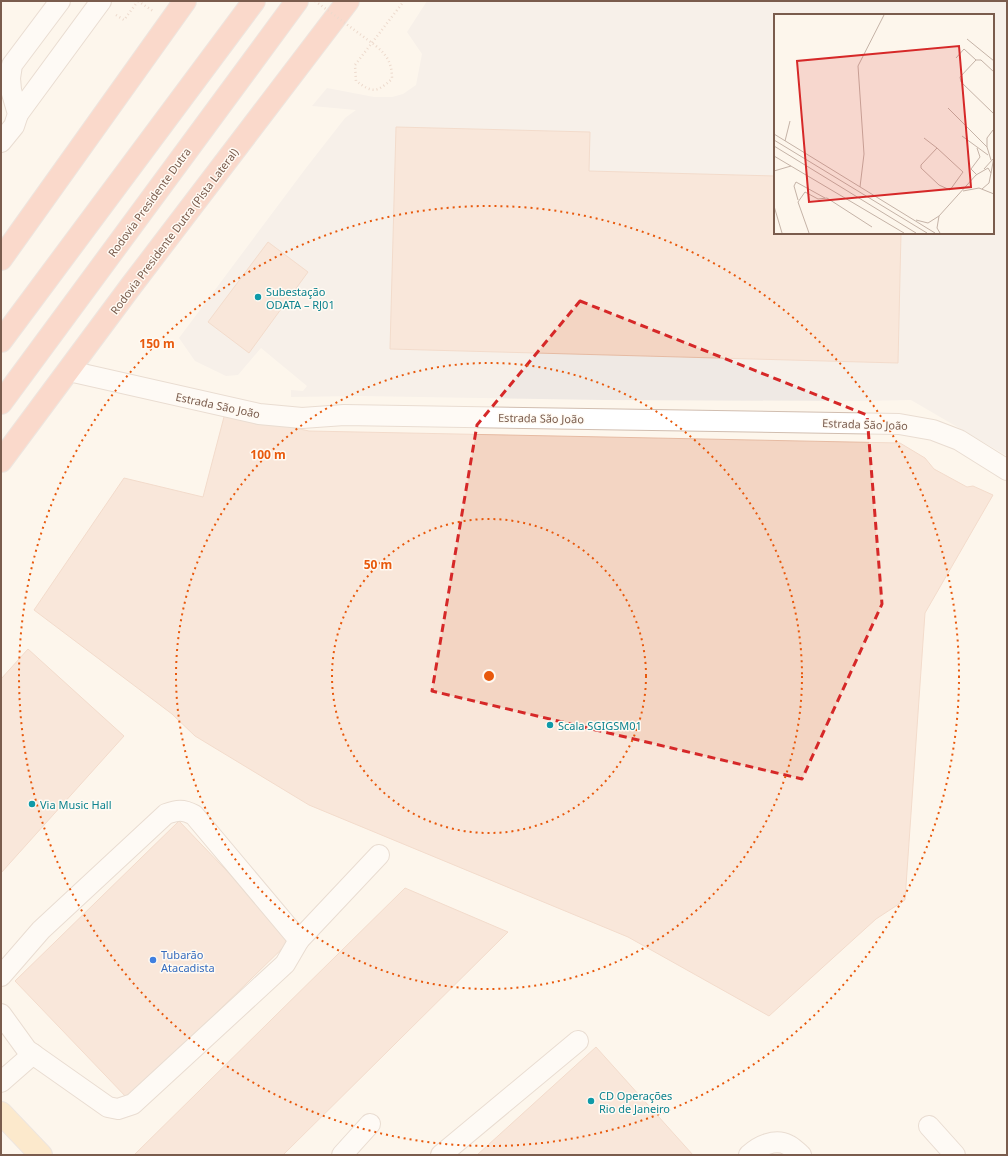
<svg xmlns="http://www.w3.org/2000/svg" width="1008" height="1156" viewBox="0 0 1008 1156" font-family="'Noto Sans',sans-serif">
<rect width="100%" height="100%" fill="#fdf6ec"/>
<path fill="#efe9e4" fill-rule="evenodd" d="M427,1h580v455l-96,-56 -52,1 -255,-1 -245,-4 -68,1v-7l12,1 4,-5 -46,-38 -23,27 -12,1 -31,-15 -16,-23 127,-170 39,-50 11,-8 -44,-4 15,-18 47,9h18l11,-3 13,-9 6,-31 -15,-22zM775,15h218v218h-218z"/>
<g fill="#f3d5c3" stroke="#e6bba3">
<polygon points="396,127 590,132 589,171 775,176 775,233 901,233 898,363 390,349"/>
<polygon points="268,242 308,272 249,353 208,322"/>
<polygon points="225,413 309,431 900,443 925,458 934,469 967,487 973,486 993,495 925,613 905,900 876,919 769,1016 628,937 309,805 195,736 172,714 34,610 124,478 203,497"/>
<polygon points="28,649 124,736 1,873 1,679"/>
<polygon points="179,821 292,939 128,1099 15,981"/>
<polygon points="405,888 508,932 283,1155 134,1155"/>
<polygon points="596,1047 693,1155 477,1155"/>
</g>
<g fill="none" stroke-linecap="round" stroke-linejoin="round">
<g stroke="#d1beb0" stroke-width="22">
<g id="minor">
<polyline points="18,114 101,1"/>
<polyline points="1,142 14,126 18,114 11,90 10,78 12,65 60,1"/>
<polyline points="69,371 259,414 302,418 344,415 899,424 933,430 959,440 1007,470"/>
<path d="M1,976l40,-46 125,-116c11,-4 17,-5 28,1l105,125 80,-85"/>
<polyline points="1,1014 27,1050 108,1107 118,1109 133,1104 285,964 299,940"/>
<polyline points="1,1082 33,1054"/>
<polyline points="929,1126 955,1155"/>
<polyline points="342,1155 370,1124"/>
<polyline points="441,1155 578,1041"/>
<path d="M749,1155c10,-9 26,-17 39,-10 5,2 9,7 13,10"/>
</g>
</g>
<g stroke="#dad1cd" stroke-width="24">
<polyline id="major" points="1,1113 41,1155"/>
</g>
<g stroke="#dad1cd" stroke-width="24">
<g id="highway">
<polyline points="1,259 185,1"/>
<polyline points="1,341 254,1"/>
<polyline points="1,403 297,1"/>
<polyline points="1,461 131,286 348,1"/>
</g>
</g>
<g stroke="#d9b8a5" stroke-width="2.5" stroke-dasharray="1 3" stroke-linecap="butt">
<polyline points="138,1 153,11"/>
<polyline points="116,15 124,20 138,1"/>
<path d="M376,46c12,10 16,18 16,33 -16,14 -19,14 -36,2l-1,-16 49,-64"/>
</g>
<use href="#minor" stroke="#fff" stroke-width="20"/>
<use href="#major" stroke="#fbd9a5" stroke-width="22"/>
<use href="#highway" stroke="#f7b7a3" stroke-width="22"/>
<polyline stroke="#d9b8a5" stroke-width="2.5" stroke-dasharray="1 3" stroke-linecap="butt" points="315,1 376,46"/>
</g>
<path d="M0 0H1008V1156H0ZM580,301l287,114 15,189 -80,175 -370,-88 45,-266z" fill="#fdf6ec" fill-opacity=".55" fill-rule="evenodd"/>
<path fill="none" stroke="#d62828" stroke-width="3" stroke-dasharray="8 5" stroke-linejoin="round" d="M580,301l287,114 15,189 -80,175 -370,-88 45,-266z"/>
<g fill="none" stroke="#e8590c" stroke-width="2" stroke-dasharray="2 4">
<circle cx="489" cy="676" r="157"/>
<circle cx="489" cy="676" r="313"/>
<circle cx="489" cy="676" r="470"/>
</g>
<g fill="#0f9aa8" stroke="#fffaf3" stroke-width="1.5">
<circle cx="258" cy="297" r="4"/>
<circle cx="550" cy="725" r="4"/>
<circle cx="32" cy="804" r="4"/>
<circle cx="591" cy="1101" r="4"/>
</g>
<circle fill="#3f7fe0" stroke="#fffaf3" stroke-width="1.5" cx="153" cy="960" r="4"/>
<g text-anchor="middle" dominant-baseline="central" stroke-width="3" stroke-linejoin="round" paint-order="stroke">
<g font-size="11" fill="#7a5c4d" stroke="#fffaf3">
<text transform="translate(149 202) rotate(-54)">Rodovia Presidente Dutra</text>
<text transform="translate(174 231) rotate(-53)">Rodovia Presidente Dutra (Pista Lateral)</text>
<text transform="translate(218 405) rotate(12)">Estrada São João</text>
<text transform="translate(541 418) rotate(1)">Estrada São João</text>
<text transform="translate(865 424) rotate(2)">Estrada São João</text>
</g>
<g font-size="11" fill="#0d838f" stroke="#fffaf3" text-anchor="start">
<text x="266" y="291">Subestação<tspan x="266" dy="13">ODATA – RJ01</tspan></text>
<text x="558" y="725">Scala SGIGSM01</text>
<text x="40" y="804">Via Music Hall</text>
<text x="599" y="1095">CD Operações<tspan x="599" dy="13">Rio de Janeiro</tspan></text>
</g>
<g font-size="11" fill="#366cbe" stroke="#fffaf3" text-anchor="start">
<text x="161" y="954">Tubarão<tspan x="161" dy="13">Atacadista</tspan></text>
</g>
</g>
<g transform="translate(774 14)">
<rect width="220" height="220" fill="#fdf6ec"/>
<path fill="none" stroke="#c5b3a7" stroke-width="1" d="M193,25l27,22M182,44l8,-9 12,11M220,58l-13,-12h-5l-16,17 1,5 33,32M174,94l39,39M0,120l161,99M188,122l26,19M150,124l13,10 -16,17v3l18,17 11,5 13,-18 -26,-24M0,126l153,93M11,127l5,-20M0,132l142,87M0,142l130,77M217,146l-4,-13v-9l6,-8M210,155l9,-10M0,157l17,-5M217,159l3,-16M203,161l-6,-6 9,-12 -3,-9M86,173l4,-33 -6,-88 26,-51M189,177l16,-3 15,6M24,186l-4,-14 2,-4 29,16M0,192l8,27M165,202l-2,12 3,5M142,206l12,3 11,-7 37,-41 12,-7 3,5 -2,10 -7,6M35,219l-11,-31 7,-10 13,7 9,-1 45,29"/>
<path fill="#d62828" fill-opacity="0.15" stroke="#d62828" stroke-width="2" d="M185,32l12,141 -162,15 -12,-141z"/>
<rect width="220" height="220" fill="none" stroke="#7a5c4d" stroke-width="2"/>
</g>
<circle cx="489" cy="676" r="6" fill="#e8590c" stroke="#fffaf3" stroke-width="2"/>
<g font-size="12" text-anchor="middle" font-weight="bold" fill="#e8590c" stroke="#fffaf3" stroke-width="3" stroke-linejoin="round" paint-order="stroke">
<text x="157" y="348">150 m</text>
<text x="268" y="459">100 m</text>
<text x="378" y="569">50 m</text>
</g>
<rect width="1008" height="1156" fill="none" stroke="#7a5c4d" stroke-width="4"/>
</svg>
